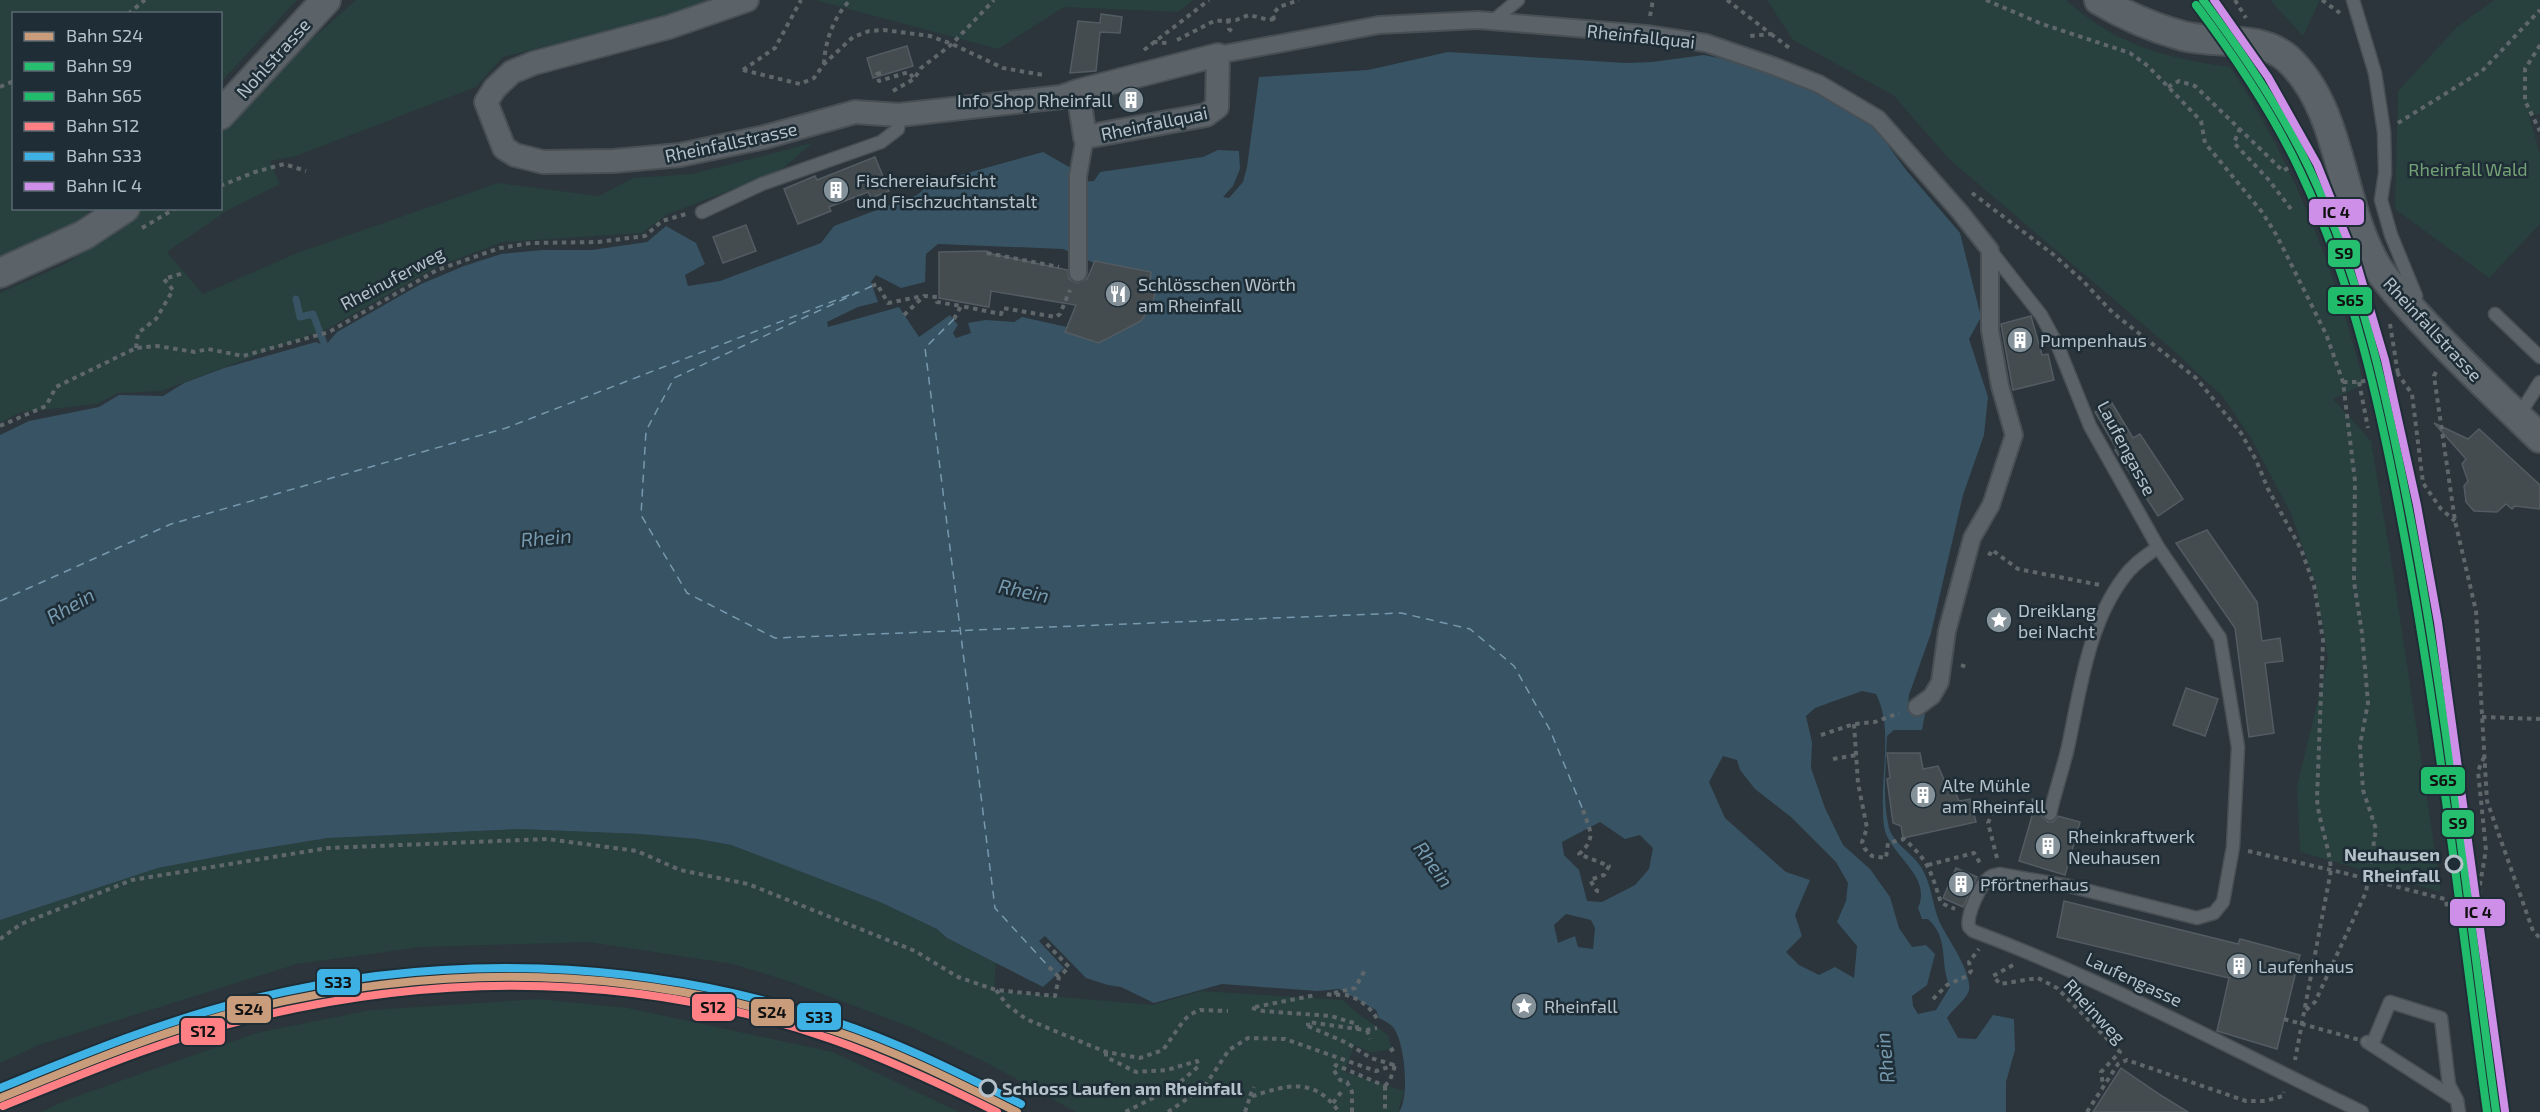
<svg xmlns="http://www.w3.org/2000/svg" width="2540" height="1112" viewBox="0 0 2540 1112" font-family="'Exo 2',sans-serif">
<rect width="100%" height="100%" fill="#2b353b"/>
<g fill="#28403e">
<polygon points="0,0 297,0 221,82 220,14 14,14 14,208 92,209 63,233 0,260"/>
<polygon points="356,0 713,0 668,16 503,57 476,87 296,156 270,161 280,184 228,210 167,252 203,294 297,253 498,183 599,196 633,178 692,174 812,143 780,171 666,215 642,233 503,242 436,267 329,328 161,391 118,393 97,404 21,412 0,423 0,293 67,263 118,228 141,209 220,208 221,131 279,68"/>
<polygon points="815,0 1194,0 1178,12 1064,7 998,49"/>
<path d="M1767,0h299c49,45 100,58 164,67 65,97 105,204 134,317l-31,15 38,42 22,130 48,321 -141,-40 -3,-66 31,-127 -13,-77 -24,-68 -40,-76 -29,-42 -49,-46 -224,-191 -56,-64 -100,-55z"/>
<polygon points="2270,0 2320,0 2303,36"/>
<polygon points="2494,0 2540,0 2540,114 2529,115 2540,154 2540,224 2489,278 2395,209 2398,91 2457,27"/>
<polygon points="519,829 640,834 698,839 731,845 880,902 937,929 947,938 996,963 994,991 1153,1005 1201,991 1343,1000 1356,1012 1388,1035 1392,1049 1371,1053 1355,1045 1344,1072 1404,1091 1398,1112 1076,1112 987,1063 913,1028 788,981 733,964 588,942 422,947 297,964 39,1045 0,1063 0,920 158,868 247,851 328,838"/>
<polygon points="539,999 628,1008 833,1052 959,1112 41,1112 69,1099 256,1033 371,1010"/>
</g>
<path fill="#385364" fill-rule="evenodd" d="M1448,52l178,11 26,-1 52,-7 33,7 92,35 47,31 11,11v5l19,26 54,63 21,84 -12,22 19,58 -4,38 -21,60 -32,138 -22,62 -1,10 3,9 8,-2 6,2 -3,16h-28l-7,6c-1,29 -5,63 2,92 5,16 23,25 32,39 11,17 11,38 19,56 8,16 32,49 29,67 -2,9 -16,19 -22,28l11,20 18,1 17,-24 21,4 1,31 -9,32v30h-607c11,-14 6,-73 -7,-86 -3,-3 -9,-6 -13,-8l-3,-8 -37,-21 -22,2 -95,-7 -68,19 -33,-16 -13,-2 -22,-7 -41,-42 -6,5 25,27 -21,19 -96,-49 -10,-9 -57,-27 -149,-57 -33,-6 -58,-5 -121,-5 -191,9 -81,13 -89,17 -158,52v-485l29,-14 70,-14 20,-12 44,1 21,-13 40,-15 92,-26 9,4 12,-14 84,-48 43,-18 37,-12 41,-4h50l55,-8 19,-16 30,17 9,21 -20,11 3,11 32,-5 101,-38 13,-17 83,-31 6,-5 1,-5 119,-33 28,16v14l23,-1 6,-9 103,-15 15,-7 21,1 1,18 -7,17 -10,11 6,1 14,-16 4,-15 12,-90 109,-7zM938,244l125,5 31,14 1,-2 56,11 -1,12 6,1c-5,38 -27,42 -57,58l-33,-11 1,-5 -45,-10 -8,5 -28,-2 -18,3 3,10 -15,5 -3,-5 5,-8 -8,-10 -31,22 -20,-30 -71,20 -1,-5 31,-15 20,-5 -7,-20 5,-7 25,13 24,-6 1,-28zM1862,691l14,3c17,33 5,78 7,114 0,7 0,16 2,23 8,26 47,46 33,77l4,11h6c22,20 11,44 22,68l-14,23 -18,4 -5,-8 -1,-10 15,-11 8,-31 -9,-9 -14,2 -13,-19 -9,-31 -20,-28 -27,-24 -18,-37 -14,-40 1,-26 -6,-26 9,-8zM1723,756l14,4 3,10 15,19 36,28 45,45 12,21 -2,18 -9,21 20,24 -3,32 -19,-11 -16,8 -20,-10 -13,-13 16,-16 -7,-21 15,-35 -24,-8 -61,-54 -16,-36zM1600,822l25,17 15,-4 13,13 -4,21 -14,16 -33,17 -15,-1 -8,-31 -15,-15 -2,-13zM1566,914l25,6 4,8 -2,21 -15,-2 -3,-11 -17,7 -4,-18z"/>
<g fill="none" stroke-linecap="round" stroke-linejoin="round">
<polyline stroke="#385364" stroke-width="7" points="296,299 300,317 313,314 325,346 324,352"/>
<g stroke="#7699ae" stroke-width="1.5" stroke-dasharray="8 6" stroke-linecap="butt">
<polyline points="872,286 674,378 646,431 641,515 687,593 775,638 1401,613 1470,629 1514,666 1550,730 1583,810"/>
<polyline points="954,319 925,348 995,908 1049,967"/>
<polyline points="0,601 171,524 506,428 857,292"/>
</g>
</g>
<g fill="#444c50" stroke="#535c62" stroke-width="1.5">
<polygon points="1101,14 1122,17 1120,33 1100,32 1096,71 1070,73 1078,21 1100,23"/>
<polygon points="907,46 913,66 873,78 867,58"/>
<polygon points="875,157 889,191 871,198 868,192 829,207 831,211 798,224 784,189 815,176 817,180"/>
<polygon points="746,225 756,251 723,263 713,237"/>
<polygon points="987,251 987,253 1068,270 1069,279 1077,283 1087,279 1095,261 1151,272 1150,284 1156,285 1153,303 1141,321 1099,343 1065,332 1076,305 991,291 989,307 939,298 939,252"/>
<polygon points="2031,316 2042,355 2048,354 2054,380 2013,390 2001,324"/>
<polygon points="2112,403 2133,438 2140,434 2183,499 2158,516 2115,450 2117,449 2095,412"/>
<polygon points="2434,423 2468,439 2479,429 2540,485 2540,509 2515,506 2512,509 2506,504 2497,512 2474,511 2466,502 2464,486 2468,481 2462,464 2466,459"/>
<polygon points="2207,530 2257,602 2262,641 2280,638 2283,661 2265,663 2274,733 2249,737 2235,628 2176,543"/>
<polygon points="2186,688 2218,699 2205,736 2173,725"/>
<polygon points="1887,753 1920,753 1923,769 1938,766 1949,791 1955,791 1959,801 1970,799 1976,822 1903,838 1901,826 1893,823 1887,779 1890,778"/>
<polygon points="2034,809 2042,811 2042,817 2048,822 2053,822 2058,816 2080,822 2065,875 2019,861"/>
<polygon points="1956,868 1977,877 1963,907 1943,898"/>
<polygon points="2064,901 2238,944 2240,939 2300,955 2277,1049 2217,1031 2229,978 2057,937"/>
<polygon points="2121,1068 2162,1096 2188,1112 2093,1112"/>
</g>
<g fill="none" stroke-linecap="round" stroke-linejoin="round">
<g stroke="#495055" stroke-width="15">
<g id="service">
<polyline points="2353,0 2375,73 2384,132 2385,173 2381,200 2391,235 2416,296 2410,302"/>
<polyline points="1493,21 1518,0"/>
<polyline points="702,212 762,184 881,142 898,129 899,115"/>
<path d="M1990,250l51,65 16,29 33,82 68,121 62,91 18,109 -5,100 -10,55 -9,11 -17,5 -128,-32 -70,-12c-3,1 -7,1 -9,3 -10,7 -24,39 -21,50l4,4c134,50 260,119 389,181"/>
<polyline points="2495,314 2540,357"/>
<polyline points="2518,417 2540,382"/>
<path d="M2050,814c5,-23 13,-45 18,-67 12,-56 20,-123 56,-170 9,-13 22,-21 34,-30"/>
<polyline points="2367,1042 2457,1100 2459,1112"/>
<polyline points="2372,1045 2390,1002 2441,1018 2449,1085 2457,1100"/>
</g>
</g>
<g stroke="#495055" stroke-width="20">
<g id="pedestrian">
<polyline points="1218,55 1379,25 1478,20 1646,34 1706,43 1776,67 1819,84 1878,119 1960,212 1990,250 1990,330 2000,386 2014,435 1991,505 1972,538 1947,631 1940,682 1932,696 1917,707"/>
<polyline points="1078,273 1078,176 1085,137"/>
</g>
</g>
<g stroke="#495055" stroke-width="26">
<polyline id="minor" points="747,0 669,27 534,63 512,72 495,88 486,102 504,148 515,155 543,162 613,161 680,155 765,137 855,112 899,115 1061,97 1078,91 1218,55 1217,107 1206,115 1085,137 1078,91"/>
</g>
<g stroke="#495055" stroke-width="32">
<g id="tertiary">
<path d="M2099,0c25,15 55,28 84,36 34,9 77,-2 105,23 56,52 51,149 91,211 14,20 31,38 48,56 36,39 75,75 113,112"/>
<polyline points="220,115 326,0"/>
<polyline points="0,273 84,235 125,208"/>
</g>
</g>
<g stroke="#5f676b" stroke-width="4" stroke-dasharray="4.5 4.5" stroke-linecap="butt">
<polyline points="1727,0 1771,34 1750,36"/>
<polyline points="1986,0 2042,24 2130,53 2148,66 2201,121 2205,143 2262,212 2277,236 2326,334 2343,382 2355,481 2354,582 2362,633 2368,703 2360,745 2363,790 2376,829 2366,892 2315,1002 2305,1011"/>
<polyline points="2235,0 2246,18"/>
<polyline points="2322,0 2340,13"/>
<polyline points="128,14 145,0"/>
<polyline points="1650,16 1653,0"/>
<polyline points="1228,19 1229,29 1233,32"/>
<polyline points="1274,20 1273,14 1279,7 1299,0"/>
<polyline points="1771,34 1792,50"/>
<polyline points="1177,40 1214,21 1236,20 1249,15 1269,20 1274,19"/>
<polyline points="1153,42 1167,43"/>
<polyline points="2540,45 2525,69 2525,101 2540,131"/>
<polyline points="1144,50 1209,0"/>
<path d="M824,64c1,-24 10,-47 26,-64"/>
<polyline points="743,70 800,84 814,78 824,64 853,37 869,31 884,30 930,36 952,44 1003,68 1043,75"/>
<polyline points="743,70 775,48 801,0"/>
<polyline points="881,73 877,74 879,81 909,72 914,79"/>
<polyline points="0,87 14,81"/>
<polyline points="2168,87 2179,81 2195,86 2283,171 2290,167"/>
<polyline points="893,91 914,79 921,68 952,44 994,0"/>
<polyline points="2398,123 2482,71 2540,10"/>
<polyline points="2240,128 2234,143 2268,179 2291,209"/>
<polyline points="220,186 255,172 284,164 306,171"/>
<path d="M1972,193l82,62 28,25 31,33 83,65 45,55 15,27 12,29 33,60 13,36 9,55 -6,159c2,24 12,46 14,71l-36,190"/>
<polyline points="142,228 176,208"/>
<polyline points="987,253 1059,267"/>
<polyline points="872,286 877,284 888,303 923,296"/>
<polyline points="904,315 924,296 937,297 937,302 961,306"/>
<polyline points="954,319 961,306 1001,314 1003,308 1056,317 1060,314 1070,290"/>
<polyline points="2390,324 2398,374"/>
<polyline points="136,348 138,333 156,319 173,290 164,279 184,273"/>
<polyline points="2436,372 2434,376 2455,521 2476,611 2487,801 2533,931 2540,938"/>
<polyline points="2343,382 2359,382 2398,374 2412,394 2423,483 2441,509 2455,521"/>
<polyline points="2359,382 2368,428"/>
<polyline points="0,426 46,406 56,387 136,348 157,346 195,352 208,349 243,356 329,332 437,270 500,248 531,243 598,242 645,236 662,221 686,214"/>
<polyline points="1988,553 1990,554 1992,550 2018,569 2100,585"/>
<polyline points="1961,665 1969,668"/>
<polyline points="2482,717 2540,719"/>
<path d="M1854,724l4,59 9,45 -5,14 3,7 7,7 14,2 2,-15 16,-4c25,22 27,33 37,64l14,6"/>
<polyline points="1821,735 1854,724 1875,722 1899,713"/>
<polyline points="2484,757 2478,771 2486,850 2479,890 2508,1112"/>
<polyline points="1833,759 1857,755"/>
<path d="M1583,810c7,21 14,28 -4,44l30,12 -5,9 -14,5 7,11 6,1"/>
<polyline points="2248,851 2344,873"/>
<polyline points="1997,858 1988,823 1994,809 2035,800"/>
<polyline points="1928,865 1974,853 1980,863"/>
<polyline points="2440,898 2446,899 2447,909"/>
<polyline points="0,939 21,924 132,880 328,848 547,839 637,851 680,870 748,884 915,951 958,977 996,990 1055,996 1059,977 1069,967 1044,941"/>
<polyline points="2013,965 1993,976 2000,984 2038,978 2057,988 2120,1052 2101,1072 2103,1085"/>
<polyline points="1049,967 1059,977"/>
<polyline points="996,990 1007,1005 1026,1019 1106,1052 1140,1058 1163,1050 1184,1020 1191,1014 1200,1010 1228,1011"/>
<polyline points="1334,993 1355,988 1365,970"/>
<path d="M1327,994c6,2 12,0 19,1 13,3 27,14 32,26"/>
<polyline points="1933,999 1947,985 1967,976 1971,971 1969,962 1979,949"/>
<polyline points="1255,1007 1316,995"/>
<polyline points="1252,1008 1263,1011 1331,1016 1357,1024 1357,1029 1308,1022 1308,1026"/>
<polyline points="1308,1026 1347,1043 1371,1058 1394,1065"/>
<polyline points="1357,1029 1367,1030 1377,1028"/>
<polyline points="1367,1030 1370,1039"/>
<polyline points="1390,1051 1396,1047"/>
<polyline points="1106,1052 1106,1057 1136,1072 1167,1070 1197,1061 1199,1066 1173,1088 1125,1112"/>
<polyline points="1385,1086 1385,1112"/>
<polyline points="1385,1086 1390,1080 1395,1066"/>
<polyline points="1250,1096 1254,1087"/>
<polyline points="1333,1103 1342,1091"/>
<polyline points="1168,1112 1204,1087 1229,1050 1248,1038 1285,1039 1376,1071 1395,1065"/>
<path d="M1245,1112l5,-15c36,-12 64,-21 89,15"/>
<polyline points="1352,1112 1352,1092 1347,1082 1340,1080 1333,1069 1336,1065 1385,1086"/>
<polyline points="2087,1112 2118,1064 2127,1060 2246,1101 2265,1101 2283,1096 2284,1092"/>
</g>
<use href="#service" stroke="#5b6368" stroke-width="12"/>
<use href="#pedestrian" stroke="#5b6368" stroke-width="16"/>
<use href="#minor" stroke="#5b6368" stroke-width="22"/>
<use href="#tertiary" stroke="#5b6368" stroke-width="28"/>
<g stroke="#5f676b" stroke-width="4" stroke-dasharray="4.5 4.5" stroke-linecap="butt">
<polyline points="2344,873 2440,898"/>
<polyline points="2284,1019 2367,1042"/>
</g>
<g stroke="#1e2d36" stroke-width="12">
<path id="rail-1" d="M0,1098c80,-33 161,-67 245,-88 200,-49 392,-45 587,20 64,21 125,52 185,82"/>
</g>
<g stroke="#1e2d36" stroke-width="12">
<path id="rail-2" d="M2203,0c40,53 77,108 106,168 53,111 79,234 102,353 37,196 58,394 85,591"/>
</g>
<g stroke="#1e2d36" stroke-width="12">
<path id="rail-3" d="M2196,5c40,53 77,108 105,168 52,110 79,232 101,351 37,195 58,392 85,588"/>
</g>
<g stroke="#1e2d36" stroke-width="12">
<path id="rail-4" d="M3,1106c80,-32 161,-67 245,-87 195,-48 392,-46 583,20 57,20 112,46 166,73"/>
</g>
<g stroke="#1e2d36" stroke-width="12">
<path id="rail-5" d="M0,1088c79,-32 158,-65 241,-86 196,-51 402,-45 595,20 64,21 124,52 185,82"/>
</g>
<g stroke="#1e2d36" stroke-width="12">
<polyline id="rail-6" points="2214,0 2268,77 2317,164 2356,261 2385,360 2417,505 2438,622 2505,1111"/>
</g>
<use href="#rail-1" stroke="#c99d7b" stroke-width="8"/>
<use href="#rail-2" stroke="#26bf70" stroke-width="8"/>
<use href="#rail-3" stroke="#20bc6c" stroke-width="8"/>
<use href="#rail-4" stroke="#ff8084" stroke-width="8"/>
<use href="#rail-5" stroke="#3eb1e5" stroke-width="8"/>
<use href="#rail-6" stroke="#ce8fe9" stroke-width="8"/>
</g>
<defs>
<g id="building-disc" transform="scale(1.35)"><circle r="9.5" fill="#859199" stroke="#1e2d36"/><path d="M-4-6H4V6H1V3H-1V6H-4ZM-2.5-4.3h1.7v1.8h-1.7ZM.8-4.3h1.7v1.8H.8ZM-2.5-1h1.7V.8h-1.7ZM.8-1h1.7V.8H.8Z" fill="#fff"/></g>
<g id="restaurant-disc" transform="scale(1.35)"><circle r="9.5" fill="#859199" stroke="#1e2d36"/><path d="M-5-6h1v4h1v-4h1v4h1v-4h1v5L-1.5 .5V6h-2V.5L-5-1ZM5-6V6H3V1.5H1.5Q1.5-4 5-6Z" fill="#fff"/></g>
<g id="sight-disc" transform="scale(1.35)"><circle r="9.5" fill="#859199" stroke="#1e2d36"/><path d="M0-6L1.8-2.2L6-1.7L2.9 1.2L3.7 5.4L0 3.3L-3.7 5.4L-2.9 1.2L-6-1.7L-1.8-2.2Z" fill="#fff"/></g>
</defs>
<g fill-rule="evenodd">
<use href="#building-disc" x="1131" y="100"/>
<use href="#building-disc" x="836" y="190"/>
<use href="#restaurant-disc" x="1118" y="294"/>
<use href="#building-disc" x="2020" y="340"/>
<use href="#sight-disc" x="1999" y="620"/>
<use href="#building-disc" x="1923" y="795"/>
<use href="#building-disc" x="2048" y="846"/>
<use href="#building-disc" x="1961" y="884"/>
<use href="#building-disc" x="2239" y="966"/>
<use href="#sight-disc" x="1524" y="1006"/>
</g>
<g fill="#1e2d36" stroke="#b6c2cb" stroke-width="3">
<circle cx="2454" cy="864" r="8"/>
<circle cx="988" cy="1088" r="8"/>
</g>
<g text-anchor="middle" dominant-baseline="central" stroke-width="5" stroke-linejoin="round" paint-order="stroke">
<g font-size="18" fill="#b6c2cb" stroke="#1e2d36">
<text transform="translate(1641 36) rotate(6)">Rheinfallquai</text>
<text transform="translate(273 58) rotate(-48)">Nohlstrasse</text>
<text transform="translate(1154 123) rotate(-12)">Rheinfallquai</text>
<text transform="translate(731 142) rotate(-12)">Rheinfallstrasse</text>
<text transform="translate(392 278) rotate(-28)">Rheinuferweg</text>
<text transform="translate(2433 329) rotate(47)">Rheinfallstrasse</text>
<text transform="translate(2127 448) rotate(62)">Laufengasse</text>
<text transform="translate(2134 979) rotate(25)">Laufengasse</text>
<text transform="translate(2095 1011) rotate(47)">Rheinweg</text>
</g>
<g font-size="18" fill="#b6c2cb" stroke="#1e2d36" text-anchor="start">
<text x="1112" y="100" text-anchor="end">Info Shop Rheinfall</text>
<text x="856" y="180">Fischereiaufsicht<tspan x="856" dy="21">und Fischzuchtanstalt</tspan></text>
<text x="1138" y="284">Schlösschen Wörth<tspan x="1138" dy="21">am Rheinfall</tspan></text>
<text x="2040" y="340">Pumpenhaus</text>
<text x="2018" y="610">Dreiklang<tspan x="2018" dy="21">bei Nacht</tspan></text>
<text x="1942" y="785">Alte Mühle<tspan x="1942" dy="21">am Rheinfall</tspan></text>
<text x="2068" y="836">Rheinkraftwerk<tspan x="2068" dy="21">Neuhausen</tspan></text>
<text x="1980" y="884">Pförtnerhaus</text>
<text x="2258" y="966">Laufenhaus</text>
<text x="1544" y="1006">Rheinfall</text>
</g>
<g font-size="18" fill="#74a175" stroke="#1e2d36">
<text x="2468" y="169">Rheinfall Wald</text>
</g>
<g font-size="18" font-weight="bold" fill="#b6c2cb" stroke="#1e2d36" text-anchor="end">
<text x="2440" y="854">Neuhausen<tspan x="2440" dy="21">Rheinfall</tspan></text>
<text x="1002" y="1088" text-anchor="start">Schloss Laufen am Rheinfall</text>
</g>
<g font-size="20" font-style="italic" fill="#7699ae" stroke="#1e2d36">
<text transform="translate(546 537) rotate(-5)">Rhein</text>
<text transform="translate(1024 590) rotate(12)">Rhein</text>
<text transform="translate(70 605) rotate(-30)">Rhein</text>
<text transform="translate(1434 864) rotate(54)">Rhein</text>
<text transform="translate(1884 1058) rotate(-96)">Rhein</text>
</g>
</g>
<g stroke="#1e2d36" stroke-width="2">
<rect x="2308" y="198" width="57" height="28" rx="6" fill="#ce8fe9"/>
<rect x="2327" y="239" width="34" height="29" rx="6" fill="#26bf70"/>
<rect x="2327" y="286" width="46" height="29" rx="6" fill="#20bc6c"/>
<rect x="2420" y="766" width="46" height="29" rx="6" fill="#20bc6c"/>
<rect x="2441" y="809" width="34" height="29" rx="6" fill="#26bf70"/>
<rect x="2449" y="898" width="57" height="29" rx="6" fill="#ce8fe9"/>
<rect x="316" y="968" width="45" height="28" rx="6" fill="#3eb1e5"/>
<rect x="691" y="993" width="45" height="29" rx="6" fill="#ff8084"/>
<rect x="226" y="995" width="46" height="29" rx="6" fill="#c99d7b"/>
<rect x="750" y="998" width="45" height="29" rx="6" fill="#c99d7b"/>
<rect x="796" y="1002" width="46" height="29" rx="6" fill="#3eb1e5"/>
<rect x="180" y="1017" width="46" height="29" rx="6" fill="#ff8084"/>
</g>
<g font-size="16" text-anchor="middle" font-weight="bold" fill="#111">
<text x="2336" y="218">IC 4</text>
<text x="2344" y="259">S9</text>
<text x="2350" y="306">S65</text>
<text x="2443" y="786">S65</text>
<text x="2458" y="829">S9</text>
<text x="2478" y="918">IC 4</text>
<text x="338" y="988">S33</text>
<text x="713" y="1013">S12</text>
<text x="249" y="1015">S24</text>
<text x="772" y="1018">S24</text>
<text x="819" y="1023">S33</text>
<text x="203" y="1037">S12</text>
</g>
<rect x="12" y="12" width="210" height="198" fill="#1e2d36" stroke="#5b6972" stroke-width="1.5"/>
<rect x="24" y="32" width="30" height="9" fill="#c99d7b" stroke="#5b6972" stroke-width="1.5"/>
<text x="66" y="42" font-size="18" fill="#b6c2cb">Bahn S24</text>
<rect x="24" y="62" width="30" height="9" fill="#26bf70" stroke="#5b6972" stroke-width="1.5"/>
<text x="66" y="72" font-size="18" fill="#b6c2cb">Bahn S9</text>
<rect x="24" y="92" width="30" height="9" fill="#20bc6c" stroke="#5b6972" stroke-width="1.5"/>
<text x="66" y="102" font-size="18" fill="#b6c2cb">Bahn S65</text>
<rect x="24" y="122" width="30" height="9" fill="#ff8084" stroke="#5b6972" stroke-width="1.5"/>
<text x="66" y="132" font-size="18" fill="#b6c2cb">Bahn S12</text>
<rect x="24" y="152" width="30" height="9" fill="#3eb1e5" stroke="#5b6972" stroke-width="1.5"/>
<text x="66" y="162" font-size="18" fill="#b6c2cb">Bahn S33</text>
<rect x="24" y="182" width="30" height="9" fill="#ce8fe9" stroke="#5b6972" stroke-width="1.5"/>
<text x="66" y="192" font-size="18" fill="#b6c2cb">Bahn IC 4</text>
</svg>
